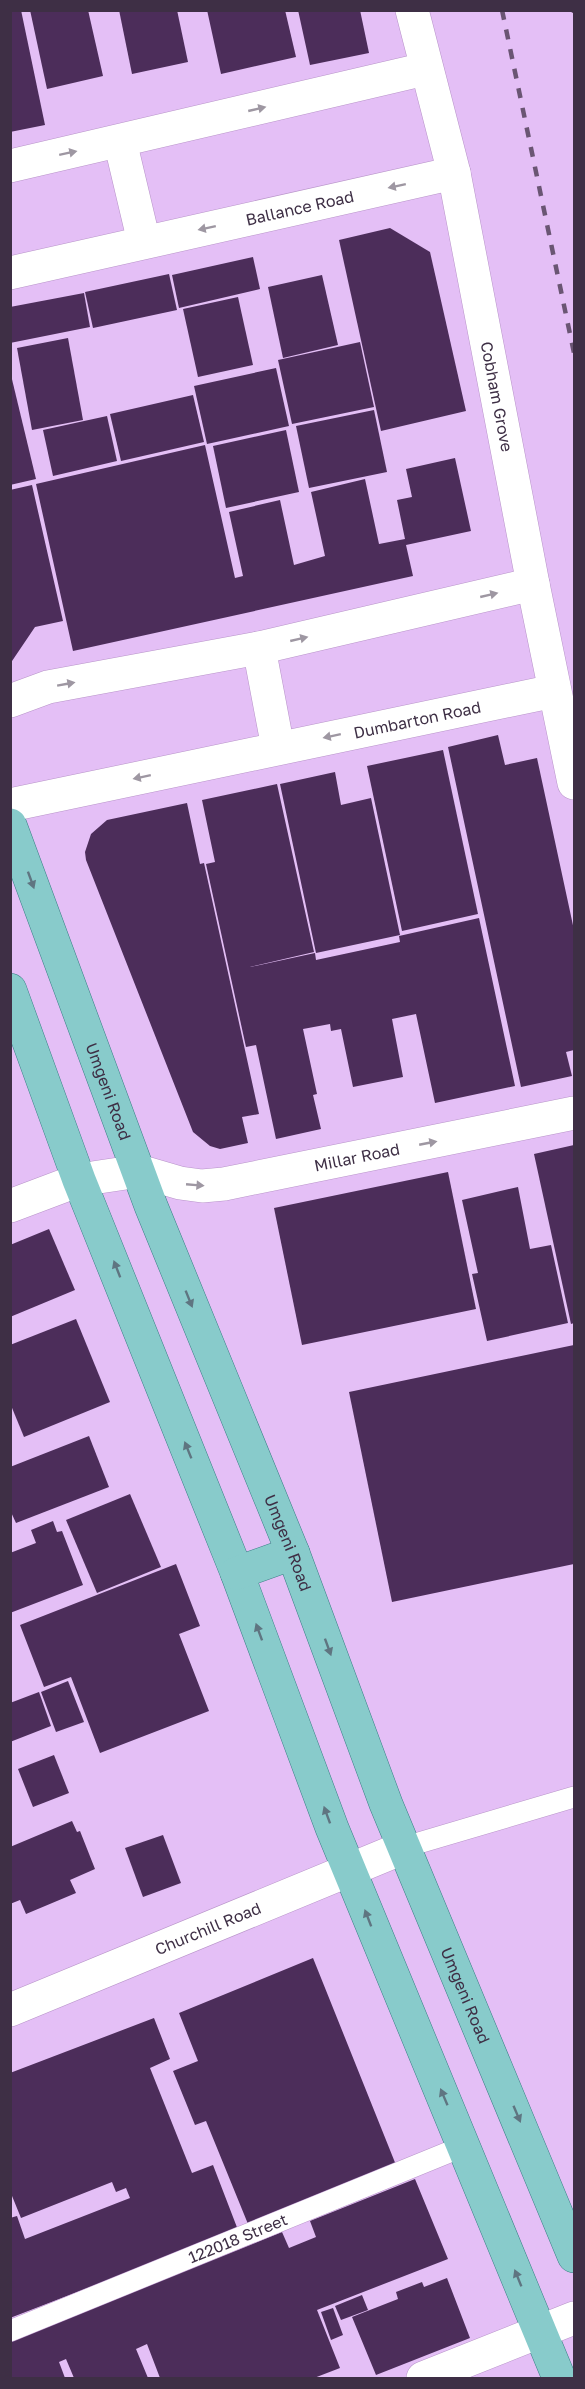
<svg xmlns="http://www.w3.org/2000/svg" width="585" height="2389" viewBox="0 0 585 2389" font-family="'Golos Text',sans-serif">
<rect width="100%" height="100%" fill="#e4bff6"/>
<g fill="#4c2d5a">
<polygon points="10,10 21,10 45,125 10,132"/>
<polygon points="30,10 88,10 103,76 47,89"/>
<polygon points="119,10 177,10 188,62 132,74"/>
<polygon points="207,10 285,10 296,57 221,74"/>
<polygon points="298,10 360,10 369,53 310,65"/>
<polygon points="390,228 430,252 466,411 381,431 339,240"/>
<polygon points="253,257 260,289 179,308 172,275"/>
<polygon points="169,274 177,310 93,328 85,292"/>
<polygon points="322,275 338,345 283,358 268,287"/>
<polygon points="84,293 90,327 10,343 10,307"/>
<polygon points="238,297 253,365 198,377 183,309"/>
<polygon points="68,338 83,420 32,430 17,348"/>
<polygon points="360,342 374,407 292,424 278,360"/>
<polygon points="276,368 289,426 207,444 194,386"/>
<polygon points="10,371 36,479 10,485"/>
<polygon points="193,395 204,442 121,461 110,414"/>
<polygon points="374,410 387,472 309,488 296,426"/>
<polygon points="107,416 117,461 53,476 43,430"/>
<polygon points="286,430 299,492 226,508 213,446"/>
<polygon points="205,445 235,578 243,576 229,512 280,500 294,565 325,556 311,492 365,479 379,544 405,539 397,500 412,497 406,469 455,458 471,531 406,545 413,576 73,651 36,484"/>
<polygon points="32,485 63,621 35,627 10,664 10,490"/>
<polygon points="498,735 505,765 537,758 574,930 574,1050 566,1052 572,1076 521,1087 448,747"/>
<polygon points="443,750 478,914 402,931 367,766"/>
<polygon points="335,772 341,805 371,798 400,935 316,953 280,784"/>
<polygon points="277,784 314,952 250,967 315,953 316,960 400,942 399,936 479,918 515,1086 435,1103 416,1014 392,1019 403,1077 353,1087 341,1029 331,1031 330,1024 303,1029 317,1094 313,1095 321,1129 276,1139 256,1045 246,1047 206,864 215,862 202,800"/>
<polygon points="187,803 200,864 204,863 259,1114 242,1117 248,1143 220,1149 210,1146 193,1132 86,860 85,852 91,834 107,820"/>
<polygon points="574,1145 574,1323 571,1324 534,1154"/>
<polygon points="448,1172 476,1309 302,1345 274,1208"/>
<polygon points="518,1187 530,1249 551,1245 568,1323 487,1341 472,1274 478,1273 462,1200"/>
<polygon points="49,1229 75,1290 10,1317 10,1245"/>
<polygon points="76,1319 110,1402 24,1437 10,1403 10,1345"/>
<polygon points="574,1345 574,1564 392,1602 349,1392"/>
<polygon points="89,1436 109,1487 16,1523 10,1510 10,1467"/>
<polygon points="130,1494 161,1567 97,1593 66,1520"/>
<polygon points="53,1521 57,1532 62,1531 83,1585 10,1613 10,1553 36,1543 31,1530"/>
<polygon points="176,1564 200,1626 179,1634 209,1711 100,1753 71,1677 44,1687 20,1625"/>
<polygon points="68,1681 84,1722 56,1732 41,1692"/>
<polygon points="39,1692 51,1726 10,1742 10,1703"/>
<polygon points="54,1755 69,1793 33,1807 18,1769"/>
<polygon points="72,1821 77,1832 80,1831 95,1869 70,1880 76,1893 26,1914 20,1900 10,1904 10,1847"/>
<polygon points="163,1835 181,1883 143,1897 125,1848"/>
<polygon points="313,1958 396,2165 248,2224 206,2121 195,2125 173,2071 198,2061 179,2013"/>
<polygon points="154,2018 170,2059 150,2068 192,2173 213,2165 238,2230 10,2318 10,2218 17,2216 25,2239 130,2198 126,2188 116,2192 112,2182 21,2218 10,2191 10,2073"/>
<polygon points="415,2179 448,2259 317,2310 340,2368 314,2378 160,2378 147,2344 136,2349 148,2378 74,2378 66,2359 59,2362 65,2378 10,2378 10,2341 282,2232 289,2248 316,2237 310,2221"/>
<polygon points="447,2278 470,2338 376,2375 352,2317 398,2299 396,2292 422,2282 424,2287"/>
<polygon points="362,2295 368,2310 341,2320 335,2306"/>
<polygon points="333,2308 343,2335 331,2340 321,2312"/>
</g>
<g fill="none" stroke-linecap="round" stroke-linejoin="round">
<g stroke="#b894c9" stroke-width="22">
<g id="lane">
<polyline points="405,1847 574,1797"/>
<path id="s1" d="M10,2331l454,-185"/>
</g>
</g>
<g stroke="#b894c9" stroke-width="34">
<g id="street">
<path id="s2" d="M412,10l42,163 79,411 41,199"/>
<polyline points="120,141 144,242"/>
<polyline points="10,166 425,69"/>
<path id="s3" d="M10,273l444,-100"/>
<polyline points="259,648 278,748"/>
<polyline points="10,701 48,687 259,648 533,584"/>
<path id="s4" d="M10,805l544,-114"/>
<path id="s5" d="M10,1206l69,-26 60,-9 41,12 22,3 22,-2 350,-71"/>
<path id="s6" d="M10,2010l395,-163"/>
<polyline points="423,2378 574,2318"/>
</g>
</g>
<g stroke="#3a7e85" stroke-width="34">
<g id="primary">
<path id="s7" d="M10,825l141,381 142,347 93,251 188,452"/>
<polyline points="10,990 79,1180 237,1573 332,1828 559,2378"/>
<polyline points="237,1573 293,1553"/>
</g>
</g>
<use href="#lane" stroke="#fff" stroke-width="21"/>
<use href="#street" stroke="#fff" stroke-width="33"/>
<use href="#primary" stroke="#88cbcb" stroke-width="33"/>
<g stroke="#6a5573" stroke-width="4.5" stroke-dasharray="10 10" stroke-linecap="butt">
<polyline points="502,10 574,353"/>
<polyline points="574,10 574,13"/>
</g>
</g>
<defs><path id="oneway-solid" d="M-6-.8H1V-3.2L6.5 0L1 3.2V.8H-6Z" transform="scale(1.5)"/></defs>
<g fill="#9e97a2">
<use href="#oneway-solid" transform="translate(257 109) rotate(-13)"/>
<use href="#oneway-solid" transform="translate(68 153) rotate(-12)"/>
<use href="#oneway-solid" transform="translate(397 186) rotate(168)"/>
<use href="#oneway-solid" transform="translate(207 228) rotate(168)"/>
<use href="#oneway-solid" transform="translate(489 595) rotate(-13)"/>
<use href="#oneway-solid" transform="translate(299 639) rotate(-13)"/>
<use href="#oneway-solid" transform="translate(66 684) rotate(-10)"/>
<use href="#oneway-solid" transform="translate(332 736) rotate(168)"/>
<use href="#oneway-solid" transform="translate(142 777) rotate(168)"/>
<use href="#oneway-solid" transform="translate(428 1143) rotate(-11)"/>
<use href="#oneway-solid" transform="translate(195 1185) rotate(5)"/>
</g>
<g fill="#5f7581">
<use href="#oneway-solid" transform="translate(31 880) rotate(70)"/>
<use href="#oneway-solid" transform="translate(117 1269) rotate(-111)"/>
<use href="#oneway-solid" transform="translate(189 1299) rotate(68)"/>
<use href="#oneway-solid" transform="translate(188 1450) rotate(-112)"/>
<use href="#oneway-solid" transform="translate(259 1632) rotate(-110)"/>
<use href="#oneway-solid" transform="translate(328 1647) rotate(70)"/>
<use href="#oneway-solid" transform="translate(327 1815) rotate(-110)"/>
<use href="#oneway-solid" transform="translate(368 1918) rotate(-111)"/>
<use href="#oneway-solid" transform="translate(444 2097) rotate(-113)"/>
<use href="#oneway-solid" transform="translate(517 2114) rotate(67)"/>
<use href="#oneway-solid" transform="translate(518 2278) rotate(-112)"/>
</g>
<g text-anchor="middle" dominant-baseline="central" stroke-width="6" stroke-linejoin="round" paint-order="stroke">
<g font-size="16" fill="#3e2f45" stroke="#edd0fc">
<text stroke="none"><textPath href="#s3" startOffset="297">Ballance Road</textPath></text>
<text stroke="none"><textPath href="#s2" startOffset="396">Cobham Grove</textPath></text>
<text stroke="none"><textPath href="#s4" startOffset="416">Dumbarton Road</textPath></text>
<text stroke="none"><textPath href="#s7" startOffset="284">Umgeni Road</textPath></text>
<text stroke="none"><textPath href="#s5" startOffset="357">Millar Road</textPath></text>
<text stroke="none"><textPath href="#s7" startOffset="770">Umgeni Road</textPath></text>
<text stroke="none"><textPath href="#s6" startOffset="214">Churchill Road</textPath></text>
<text stroke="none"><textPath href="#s7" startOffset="1256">Umgeni Road</textPath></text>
<text stroke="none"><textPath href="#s1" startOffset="246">122018 Street</textPath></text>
</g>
</g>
<rect width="585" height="2389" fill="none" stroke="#3e2f45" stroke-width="24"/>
</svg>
